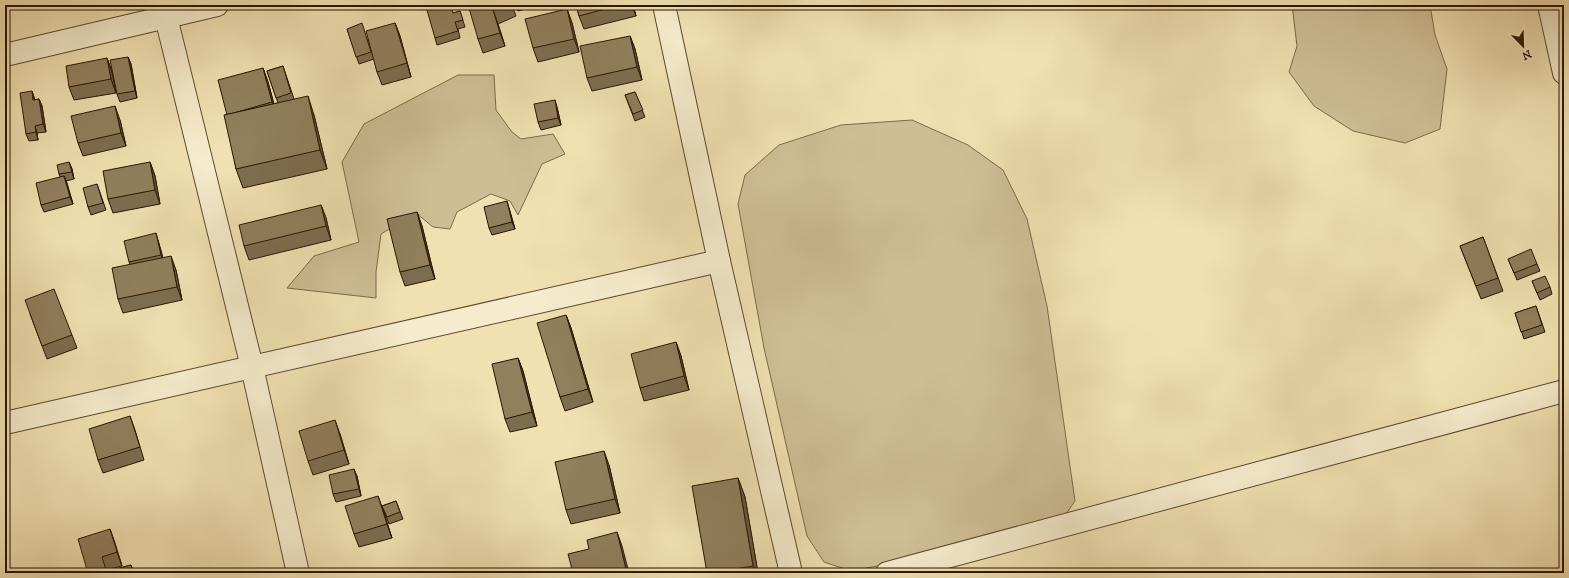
<svg xmlns="http://www.w3.org/2000/svg" width="1569" height="578" viewBox="0 0 1569 578" font-family="'IM FELL DW Pica',serif">
<rect width="100%" height="100%" fill="#f1e1b2"/>
<filter id="stains"><feTurbulence type="fractalNoise" baseFrequency=".005" numOctaves="4"/><feColorMatrix values="0 0 0 0 .2 0 0 0 0 .09 0 0 0 0 .02 0 0 0 .5 -.17"/></filter>
<radialGradient id="worn" r=".72"><stop offset=".6" stop-color="#630" stop-opacity="0"/><stop offset="1" stop-color="#630" stop-opacity=".3"/></radialGradient>
<g fill="#cfbe94" stroke="#7c6a4a">
<polygon points="1292,5 1430,5 1435,35 1447,69 1440,129 1405,143 1353,131 1314,106 1289,72 1297,46"/>
<polygon points="458,75 494,75 496,110 512,132 521,139 553,134 565,154 542,164 518,215 510,201 491,194 457,212 450,229 433,227 416,213 381,234 376,272 376,298 287,288 314,256 359,242 342,162 364,124"/>
<polygon points="912,120 968,145 1003,170 1027,219 1047,306 1075,501 1066,514 909,560 851,571 824,562 807,536 764,348 738,204 745,175 779,145 841,125"/>
</g>
<g fill="none" stroke-linecap="round" stroke-linejoin="round">
<g stroke="#5c482c" stroke-width="24">
<g id="minor">
<polyline points="163,5 252,367 298,573"/>
<polyline points="664,5 719,261 791,573"/>
<polyline points="1549,5 1564,73"/>
<polyline points="5,55 217,5"/>
<polyline points="5,423 719,261"/>
<polyline points="887,573 1564,391"/>
</g>
</g>
<use href="#minor" stroke="#f6eccd" stroke-width="22"/>
</g>
<g fill="#7d6d50" stroke="#2a1500">
<polygon points="480,5 512,5 516,16 498,24 505,46 483,53 478,39"/>
<polygon points="516,5 532,5 533,7 518,11"/>
<polygon points="576,5 633,5 636,16 584,29 579,16"/>
<polygon points="567,9 572,23 579,52 538,62 533,48"/>
<polygon points="460,11 465,27 458,29 460,38 437,45 435,38 453,13"/>
<polygon points="395,23 400,36 411,77 382,85 377,72 374,59 359,64 347,29 368,40"/>
<polygon points="630,36 635,49 642,80 592,91 587,78"/>
<polygon points="128,57 131,64 137,98 120,102 117,94"/>
<polygon points="107,58 112,72 116,93 74,100 69,87"/>
<polygon points="283,66 294,99 314,115 327,169 243,188 236,169 227,115 263,68 268,82 274,104 278,103 267,71"/>
<polygon points="32,91 35,100 39,99 42,106 46,132 37,133 38,140 29,141 26,134"/>
<polygon points="635,92 645,117 635,121 625,95"/>
<polygon points="557,107 561,125 541,130 538,122"/>
<polygon points="120,120 126,146 83,156 78,143"/>
<polygon points="69,162 72,169 74,179 66,181 73,204 44,212 41,205 60,177 59,174"/>
<polygon points="150,162 155,176 160,204 113,213 108,199"/>
<polygon points="97,184 106,210 91,215 88,207"/>
<polygon points="321,205 326,218 331,240 249,260 244,246"/>
<polygon points="509,208 515,229 492,235 489,228"/>
<polygon points="417,212 422,226 435,279 405,286 400,272"/>
<polygon points="1483,237 1503,291 1481,299 1460,246"/>
<polygon points="158,240 163,258 176,270 182,300 123,313 118,299 130,264 129,262"/>
<polygon points="1508,259 1537,264 1540,271 1517,280"/>
<polygon points="1532,281 1550,287 1552,294 1540,300"/>
<polygon points="1536,306 1545,332 1524,339 1515,313"/>
<polygon points="30,314 72,335 77,348 47,359"/>
<polygon points="566,315 571,328 593,402 565,411 560,397"/>
<polygon points="676,342 681,356 689,390 644,401 640,388"/>
<polygon points="518,358 523,371 537,426 510,432 505,419"/>
<polygon points="130,416 135,430 144,460 103,473 98,460"/>
<polygon points="340,434 349,464 313,475 308,461"/>
<polygon points="609,465 620,513 571,524 566,510"/>
<polygon points="357,476 361,496 336,502 333,494"/>
<polygon points="738,478 745,497 758,573 707,573"/>
<polygon points="378,496 392,538 359,547 354,534"/>
<polygon points="396,501 403,519 389,524 382,506"/>
<polygon points="110,529 122,566 107,570 108,571 131,565 134,573 88,573"/>
</g>
<g fill="#665941" stroke="#2a1500">
<polygon points="632,5 633,5 636,16"/>
<polygon points="567,9 572,23 579,52 574,39"/>
<polygon points="493,10 498,24 505,46 500,33"/>
<polygon points="395,23 400,36 411,77 407,63"/>
<polygon points="630,36 635,49 642,80 637,67"/>
<polygon points="128,57 131,64 137,98 135,91"/>
<polygon points="107,58 112,72 116,93 111,79"/>
<polygon points="263,68 268,82 277,116 272,102"/>
<polygon points="32,91 34,98 36,107 33,100"/>
<polygon points="308,96 314,115 327,169 320,150"/>
<polygon points="39,99 42,106 46,132 43,124"/>
<polygon points="555,100 557,107 561,125 558,118"/>
<polygon points="115,106 120,120 126,146 121,133"/>
<polygon points="35,126 37,133 38,140 36,132"/>
<polygon points="69,162 72,169 74,179 72,172"/>
<polygon points="150,162 155,176 160,204 155,190"/>
<polygon points="64,176 67,183 73,204 70,197"/>
<polygon points="507,201 515,229 512,222"/>
<polygon points="321,205 326,218 331,240 326,226"/>
<polygon points="417,212 422,226 435,279 430,265"/>
<polygon points="156,233 158,240 164,262 161,255"/>
<polygon points="171,256 176,270 182,300 177,287"/>
<polygon points="566,315 571,328 593,402 588,389"/>
<polygon points="676,342 681,356 689,390 684,376"/>
<polygon points="518,358 523,371 537,426 532,412"/>
<polygon points="335,420 340,434 349,464 344,450"/>
<polygon points="604,451 609,465 620,513 615,499"/>
<polygon points="354,469 357,476 361,496 359,489"/>
<polygon points="738,478 745,497 758,573 756,573 753,566"/>
<polygon points="378,496 383,510 392,538 387,524"/>
<polygon points="110,529 115,543 122,566 117,552"/>
<polygon points="617,532 622,546 629,573 627,573"/>
</g>
<g fill="#917f5d" stroke="#2a1500">
<polygon points="445,5 451,5 453,13 460,11 463,20 455,22 458,31 435,38 427,10"/>
<polygon points="480,5 505,5 493,10 500,33 478,39 469,8"/>
<polygon points="576,5 620,5 579,16"/>
<polygon points="567,9 574,39 533,48 525,19"/>
<polygon points="362,23 371,52 356,57 347,29"/>
<polygon points="395,23 407,63 377,72 366,31"/>
<polygon points="630,36 637,67 587,78 580,46"/>
<polygon points="128,57 135,91 117,94 110,60"/>
<polygon points="107,58 111,79 69,87 66,66"/>
<polygon points="283,66 291,93 276,98 267,71"/>
<polygon points="263,68 272,102 227,115 218,80"/>
<polygon points="32,91 33,100 39,99 43,124 35,126 36,132 26,134 20,93"/>
<polygon points="635,92 643,110 633,114 625,95"/>
<polygon points="308,96 320,150 236,169 224,115"/>
<polygon points="555,100 558,118 538,122 534,104"/>
<polygon points="115,106 121,133 78,143 71,116"/>
<polygon points="69,162 72,172 59,174 57,165"/>
<polygon points="150,162 155,190 108,199 103,171"/>
<polygon points="64,176 70,197 41,205 36,183"/>
<polygon points="97,184 103,203 88,207 83,188"/>
<polygon points="507,201 512,222 489,228 484,207"/>
<polygon points="321,205 326,226 244,246 239,225"/>
<polygon points="417,212 430,265 400,272 387,219"/>
<polygon points="156,233 161,255 129,262 124,241"/>
<polygon points="1483,237 1498,278 1476,286 1460,246"/>
<polygon points="1531,249 1537,264 1514,273 1508,259"/>
<polygon points="171,256 177,287 118,299 112,268"/>
<polygon points="1545,276 1550,287 1537,293 1532,281"/>
<polygon points="54,289 72,335 42,346 25,300"/>
<polygon points="1536,306 1542,325 1521,332 1515,313"/>
<polygon points="566,315 588,389 560,397 537,323"/>
<polygon points="676,342 684,376 640,388 631,354"/>
<polygon points="518,358 532,412 505,419 492,364"/>
<polygon points="130,416 140,447 98,460 89,429"/>
<polygon points="335,420 344,450 308,461 299,431"/>
<polygon points="604,451 615,499 566,510 555,462"/>
<polygon points="354,469 359,489 333,494 329,475"/>
<polygon points="738,478 753,566 711,573 707,573 692,486"/>
<polygon points="378,496 387,524 354,534 345,506"/>
<polygon points="396,501 400,512 387,517 382,506"/>
<polygon points="110,529 117,552 102,557 106,570 95,573 88,573 78,539"/>
<polygon points="617,532 627,573 573,573 568,554 589,549 587,540"/>
<polygon points="131,565 133,573 101,573"/>
</g>
<rect width="1569" height="578" fill="none" stroke="#f1e1b2" stroke-width="20"/>
<rect x="6" y="6" width="1557" height="566" fill="none" stroke="#2a1500" stroke-width="2"/>
<rect x="10" y="10" width="1549" height="558" fill="none" stroke="#2a1500"/>
<g transform="translate(1523 46) rotate(157)" stroke="#f6eccd" stroke-width="3" paint-order="stroke">
<path d="M0-3L7 15L0 10L-7 15Z" fill="#2a1500"/>
<text y="-6" font-size="11" font-weight="bold" text-anchor="middle" fill="#2a1500">N</text>
</g>
<rect width="100%" height="100%" filter="url(#stains)"/>
<rect width="100%" height="100%" fill="url(#worn)"/>
</svg>
